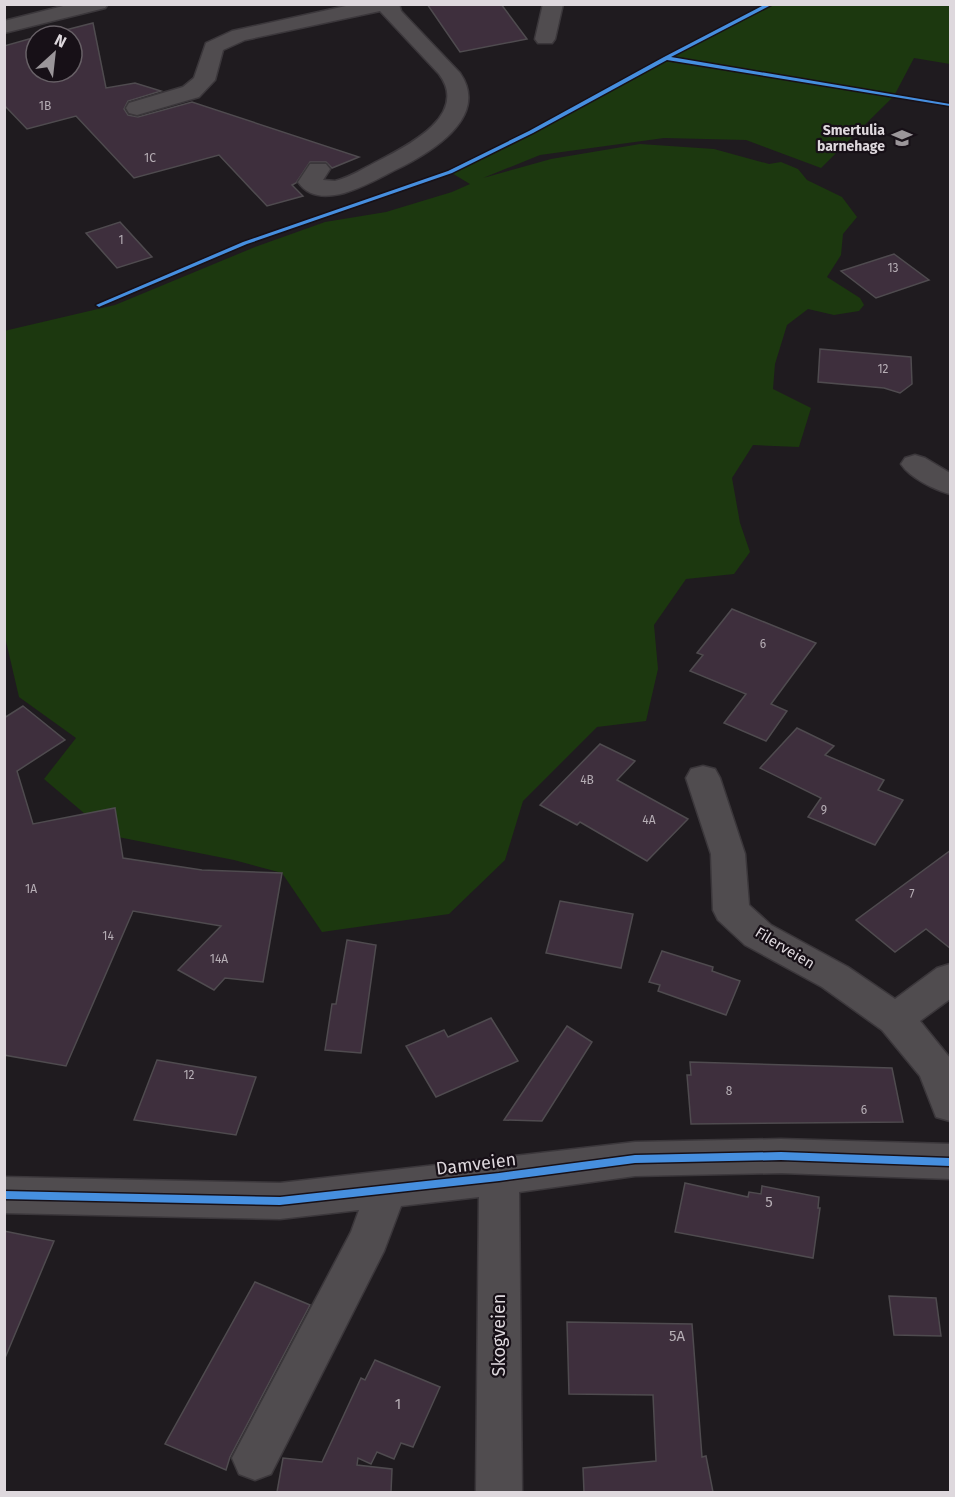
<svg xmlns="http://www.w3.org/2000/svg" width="955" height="1497" viewBox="0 0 955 1497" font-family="'Fira Sans',sans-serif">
<rect width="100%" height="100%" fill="#1f1b1f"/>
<path fill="#1c380f" d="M771,5h179v59l-36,-6 -20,38 -73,72 -75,-28 -82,-2 -124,17 -57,23 68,-19 89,-15 74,5 55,15 12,-2 17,7 9,11 35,17 15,20 -14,17 -2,21 -14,22 33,21 4,7 -5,6 -25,4 -26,-6 -21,16 -12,39 -2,25 38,19 -12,39 -46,-2 -21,33 8,45 10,29 -16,22 -48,5 -32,46 4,44 -12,52 -49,6 -74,74 -18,59 -56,54 -127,18 -40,-59 -48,-13 -116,-23 -3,-29 -30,6 -41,-35 32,-41 -57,-41 -14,-60 -1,-306 111,-26 140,-58 70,-25 61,-10 66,-20 18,-8 -20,-12c109,-53 214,-113 321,-167z"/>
<g fill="#3e2f3d" stroke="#4f4b4f" stroke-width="1.5">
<polygon points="427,4 501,4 527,39 460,52"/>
<polygon points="93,23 106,88 135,83 161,91 128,101 124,109 128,115 138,117 192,102 359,157 332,168 326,162 310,162 296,183 292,185 303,196 267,206 219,155 134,178 76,116 27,129 4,105 4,46 36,37 36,72 72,72 72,36 42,36"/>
<polygon points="120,222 152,257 117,268 86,233"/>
<polygon points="894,254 929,280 876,298 841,271"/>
<polygon points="820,349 911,357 912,384 900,393 884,388 818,382"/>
<polygon points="732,609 816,643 771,704 787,711 766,741 724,723 746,694 690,671 703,655 697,653"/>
<polygon points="23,706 65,740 17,771 33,824 115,808 123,858 202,870 282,873 263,982 225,978 214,990 178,970 221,926 133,911 66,1066 4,1055 4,718"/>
<polygon points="797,728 834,746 825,755 884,780 878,790 903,800 875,845 808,817 821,798 760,768"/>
<polygon points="600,744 635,761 617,780 688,819 647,861 580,822 577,825 540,805"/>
<polygon points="951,850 951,949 926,929 895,952 856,920"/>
<polygon points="560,901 633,914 621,968 546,953"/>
<polygon points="347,940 376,945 361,1053 325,1050 332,1004 336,1004"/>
<polygon points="662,951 713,967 712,971 740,981 726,1015 658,991 660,985 649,982"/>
<polygon points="491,1018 518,1061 436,1097 406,1046 444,1030 448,1037"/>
<polygon points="567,1026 592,1042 542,1121 504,1120"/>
<polygon points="157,1060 256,1077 236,1135 134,1120"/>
<polygon points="690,1062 892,1068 903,1122 691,1124 687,1075 691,1075"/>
<polygon points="685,1183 748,1197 749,1192 761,1194 762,1186 819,1197 818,1208 820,1208 813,1258 675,1232"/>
<polygon points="4,1231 54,1241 5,1358 4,1358"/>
<polygon points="255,1282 310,1305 230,1457 226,1470 165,1444"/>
<polygon points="889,1296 936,1298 941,1336 894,1335"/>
<polygon points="567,1322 692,1324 702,1457 706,1456 713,1492 584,1492 583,1468 656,1461 653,1395 569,1394"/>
<polygon points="375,1360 440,1387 413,1447 401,1443 394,1459 377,1452 371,1464 358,1458 357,1465 392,1469 391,1492 277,1492 283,1458 322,1462 361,1378 365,1380"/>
</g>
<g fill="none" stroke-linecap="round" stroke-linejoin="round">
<g stroke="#3b373b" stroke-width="3">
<g id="minor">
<polygon points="71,4 108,4 105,8 4,33 4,21"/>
<path d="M355,4h44l2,7 59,62c31,45 -32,81 -65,97 -24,12 -75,44 -97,12l12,-18h16l4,5 -7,11 12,1c16,-4 29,-13 43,-20 29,-15 92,-46 61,-87l-59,-63 -135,29 -22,10 -8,30 -16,17 -62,18 -8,-2 -3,-5 3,-5 54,-16 11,-9 12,-35 26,-12z"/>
<polygon points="543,4 563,4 555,39 552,43 538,43 535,39"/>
<path d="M915,455l10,3 25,15v21c-15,-4 -40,-16 -49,-30l4,-6z"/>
<polygon points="703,766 715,769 720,778 745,854 749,905 771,925 848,967 895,999 937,968 950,964 950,999 920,1021 950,1058 950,1121 936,1117 920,1076 882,1030 822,987 745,945 718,920 713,910 711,854 686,778 691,769"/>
<polygon points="781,1139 950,1144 950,1179 781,1173 635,1176 519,1192 522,1492 476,1492 479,1197 401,1206 384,1251 271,1474 255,1480 239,1474 232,1458 351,1232 359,1210 280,1219 4,1213 4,1177 280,1183 635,1142"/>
</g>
</g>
<use href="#minor" fill="#504c4f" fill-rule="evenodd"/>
<g stroke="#171017" stroke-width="3">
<g id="cycleway">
<polygon points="766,4 773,4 671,57 950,104 950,106 667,60 533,133 452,173 247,244 101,306 99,307 96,305 243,242 448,171 529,131 664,57"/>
<polygon points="781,1152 950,1158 950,1166 781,1160 635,1163 499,1181 280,1205 4,1199 4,1191 280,1197 499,1173 635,1155"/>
</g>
</g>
<use href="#cycleway" fill="#468fdf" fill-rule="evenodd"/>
</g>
<defs>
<g id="school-bare" transform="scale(1.62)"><path d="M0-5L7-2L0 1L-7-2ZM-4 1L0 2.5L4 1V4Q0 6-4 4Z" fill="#9b969a" stroke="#171017" stroke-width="2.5" paint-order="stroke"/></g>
</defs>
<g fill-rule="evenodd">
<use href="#school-bare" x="902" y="138"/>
</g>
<g text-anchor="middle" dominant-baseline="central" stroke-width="4.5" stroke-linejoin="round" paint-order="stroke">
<g font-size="12" fill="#b6aeb5">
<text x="45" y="106">1B</text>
<text x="150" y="158">1C</text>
<text x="121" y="240">1</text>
<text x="893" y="268">13</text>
<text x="883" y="369">12</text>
<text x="763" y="644">6</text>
<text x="587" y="780">4B</text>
<text x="824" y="810">9</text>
<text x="649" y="820">4A</text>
<text x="31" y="889">1A</text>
<text x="912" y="894">7</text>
<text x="108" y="936">14</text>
<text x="219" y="959">14A</text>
<text x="189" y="1075">12</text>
<text x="729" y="1091">8</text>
<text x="864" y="1110">6</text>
</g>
<g font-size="14" font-weight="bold" fill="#ded8dd" stroke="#171017" text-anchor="end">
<text x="885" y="130">Smertulia<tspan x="885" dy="16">barnehage</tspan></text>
</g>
<g font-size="15" fill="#ded8dd" stroke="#171017">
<text transform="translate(785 948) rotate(31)">Filerveien</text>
</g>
<g font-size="15" fill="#b6aeb5">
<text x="769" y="1202">5</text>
<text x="677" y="1336">5A</text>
<text x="398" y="1404">1</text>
</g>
<g font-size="18" fill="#ded8dd" stroke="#171017">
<text transform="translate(476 1164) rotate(-7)">Damveien</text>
<text transform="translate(499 1335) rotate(-90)">Skogveien</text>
</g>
</g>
<rect width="955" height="1497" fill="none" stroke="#ded8dd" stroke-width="12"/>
<g transform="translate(54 54) rotate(27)"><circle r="28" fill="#171017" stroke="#676066" stroke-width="1.5"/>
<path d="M0-4.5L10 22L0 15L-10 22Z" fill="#9b969a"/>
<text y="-9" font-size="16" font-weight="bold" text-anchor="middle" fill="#ded8dd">N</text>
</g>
</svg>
